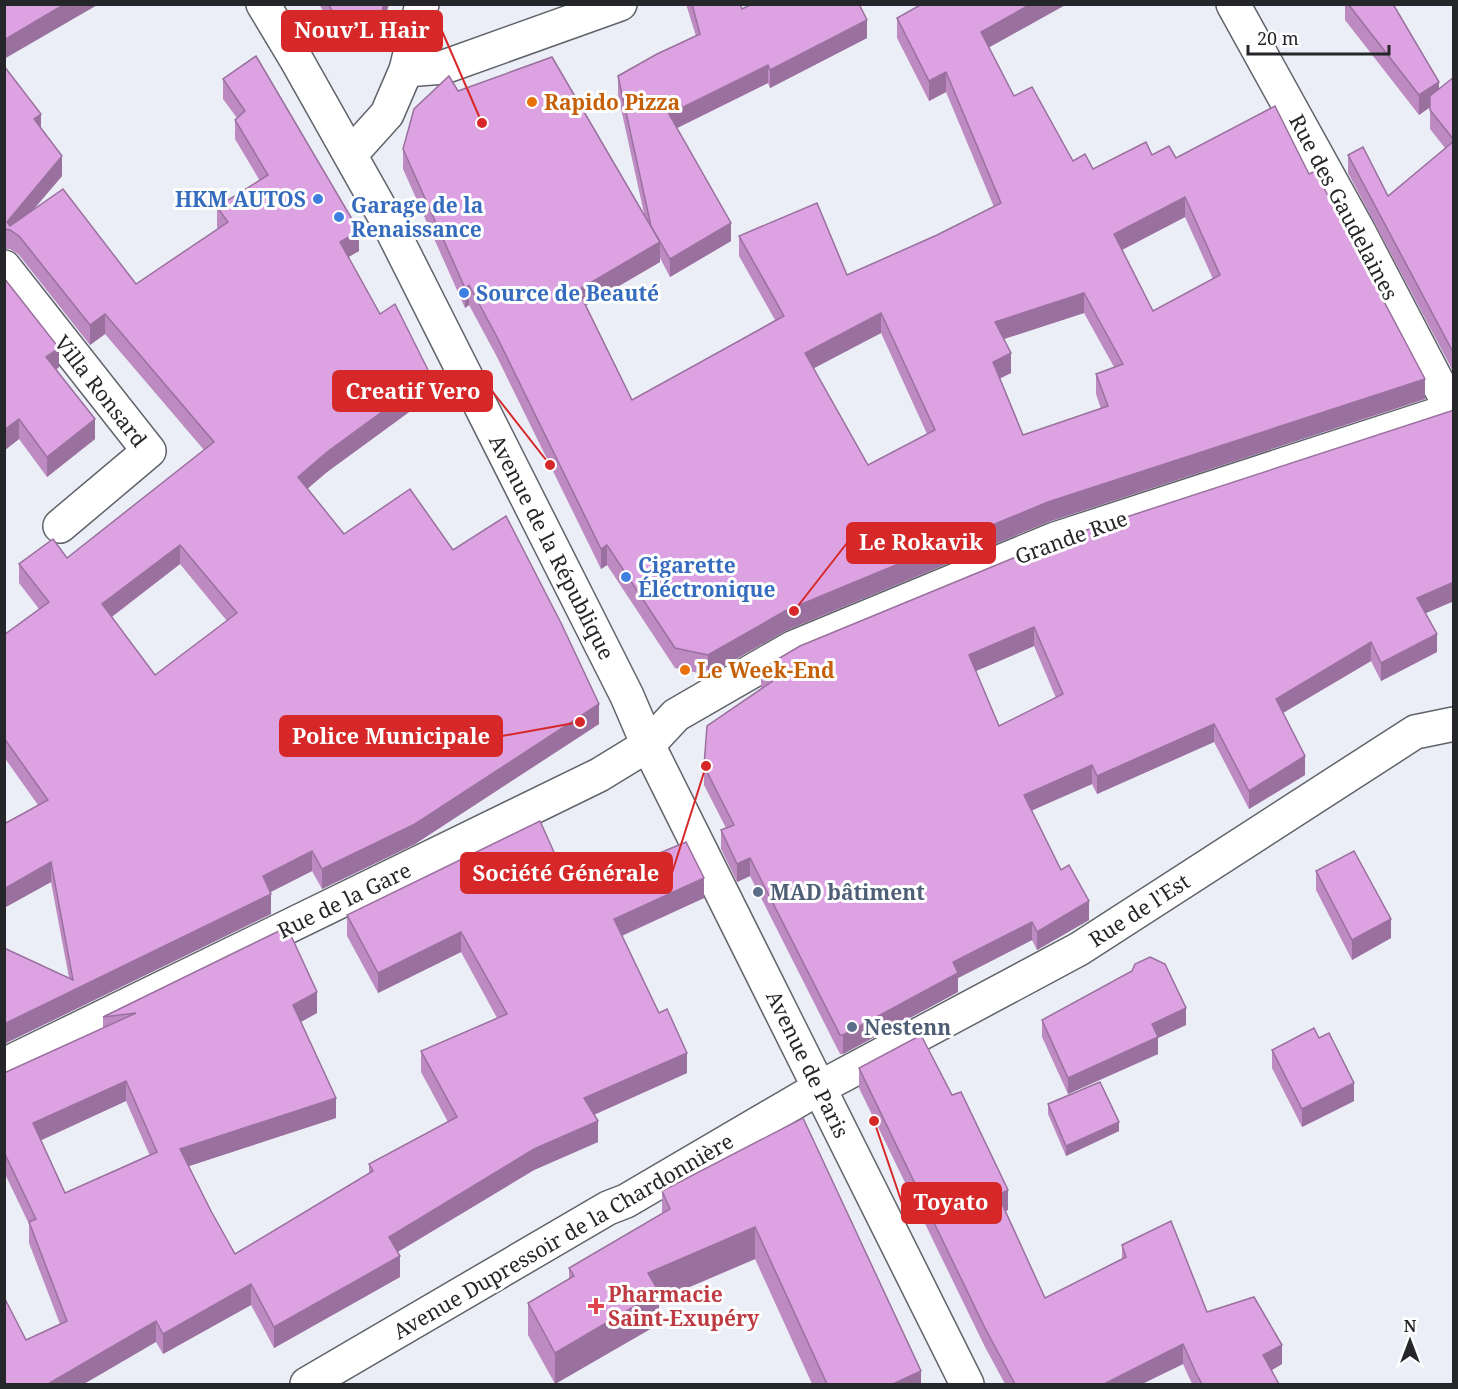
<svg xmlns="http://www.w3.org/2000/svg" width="1458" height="1389" viewBox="0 0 1458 1389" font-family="'Noto Serif',serif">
<rect width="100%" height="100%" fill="#ebeef6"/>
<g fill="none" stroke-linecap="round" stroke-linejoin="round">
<g stroke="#61636a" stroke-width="36">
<g id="minor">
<polyline points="1233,4 1359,232 1452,410"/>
<polyline points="406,70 444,67 620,4"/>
<polyline points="351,154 387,114 406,70 422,4"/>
<polyline points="4,267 149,451 60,526"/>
</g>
</g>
<g stroke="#61636a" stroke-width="36">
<g id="tertiary">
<polyline points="648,745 676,715 792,648 1055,539 1454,409"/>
<polyline points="819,1088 1079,949 1415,732 1454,724"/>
</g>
</g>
<g stroke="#61636a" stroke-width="36">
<g id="secondary">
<polyline points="4,1065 599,775 648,745"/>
<polyline points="307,1384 608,1208 626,1201 819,1088"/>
</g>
</g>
<g stroke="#61636a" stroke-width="36">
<polyline id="primary" points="263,4 296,59 390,226 627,696 648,745 967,1384"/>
</g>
<use href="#minor" stroke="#fff" stroke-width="33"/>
<use href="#tertiary" stroke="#fff" stroke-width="33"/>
<use href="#secondary" stroke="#fff" stroke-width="33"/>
<use href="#primary" stroke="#fff" stroke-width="33"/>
</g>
<g fill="#bd8bc2" fill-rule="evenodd">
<polygon points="319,4 389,4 378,40 339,37"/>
<path d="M686,4h54l2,5 125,29 -97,50 -2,-5 -91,45 54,113 -61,36 -10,-19v4l-74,43 46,95 143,-80 -36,-64v-20l108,39 90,-40 57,-28 -48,-115 -17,9 -32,-63v-20l25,-14h145l-78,43 25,49 59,65 20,8 59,-14 157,19 116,225 -377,123 -263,109 -77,44 -33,-7 -68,-103 -6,4 -104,-212 -28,-52 -4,3 -62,-139v-20l55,-58 187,127 -27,-123v-19l78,-40zM1185,217l28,62 -60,32 -31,-61zM1084,313l30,54 -18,7v20l5,15 -78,26 -23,-57 11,-5 -8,-34zM881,333l46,101 -59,31 -55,-97z"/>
<polygon points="1345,4 1393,4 1439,89 1454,77 1454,373 1348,173 1348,155 1388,196 1445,148 1430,129 1430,107 1419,115 1345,20"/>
<path d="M4,66l37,62 21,48 -28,33 102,75 82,-55 -1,-2v-20l43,-26 -25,-42v-19l2,-2 -14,-19v-20l136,172 -11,6 32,57 51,82 -104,76 -20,16 37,46 109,16 146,174 -184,120 -93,45 -10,-18 -42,21 1,22 -267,130v-96l65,30 -18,-96 -47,26v-84l34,-19 -34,-48v-122l35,-26 -20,-26v-19l48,-6 137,-108 -99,-116 -15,11 -71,-90 -9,-6h-6zM180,564l47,57 -72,54 -43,-58z"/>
<polygon points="4,278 59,367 56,370 95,439 47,477 19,439 5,450"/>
<path d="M1062,538l392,63 -29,12 12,39 -56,29 -10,-20 -88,52 22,62 -56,34 -35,-67 -117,52 -5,-10 -61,26 30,60 28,50 -52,30 -5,-10 -74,38v14l-115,62h-3l-90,-178 -13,6 -16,-33v-19l5,-2 -22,-43v-19l59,-78h-2v-19zM1034,646l22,52 -57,28 -23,-55z"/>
<polygon points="1316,871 1391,938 1352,960 1316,890"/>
<path d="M571,890l133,8 -82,38 65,137 -93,42 4,27 -64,28 -136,82 2,25 -126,71 -23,-43 -88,49 -7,-12 -130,-2 34,-16 -31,-81v-19l-25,-52v-99l99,-44v-12l184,-90 30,86 -16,9 35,96 -147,48 22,45 24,43 134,-81v-9l79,-42 -27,-50v-21l76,-33 -36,-66 -83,41 -31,-57v-21zM126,1101l24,55 -85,37 -24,-53z"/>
<polygon points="1042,1020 1186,1025 1158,1038 1158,1054 1068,1094 1042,1037"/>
<polygon points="1272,1050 1354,1101 1302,1127 1272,1068"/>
<polygon points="859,1068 952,1095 1008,1210 1005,1211 1045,1298 1122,1259 1122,1245 1207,1312 1282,1364 1272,1370 1279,1384 1192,1384 1183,1364 1142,1384 1005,1384 985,1347 859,1088"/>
<polygon points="1048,1104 1119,1131 1066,1156 1048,1114"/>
<polygon points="803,1118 921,1384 812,1384 755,1259 659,1300 659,1324 555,1384 528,1335 528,1303 569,1279 569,1268 662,1214 662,1191"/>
</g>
<g fill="#9a719e">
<polygon points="65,4 99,4 4,59 4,40"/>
<polygon points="384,4 389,4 378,40 378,24"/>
<polygon points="1031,4 1067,4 981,52 981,32"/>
<polygon points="867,20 867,38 770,88 770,70"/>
<polygon points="768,65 768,83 669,132 669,114"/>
<polygon points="946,72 946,92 929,101 929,81"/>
<polygon points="1439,82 1439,101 1419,115 1419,95"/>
<polygon points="41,114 41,134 34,119"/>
<polygon points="62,156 62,176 14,232 7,222"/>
<polygon points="1185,197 1185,217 1114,254 1114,234"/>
<polygon points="731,223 731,241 670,277 670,259"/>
<polygon points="359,231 359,251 340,262 340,242"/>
<polygon points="660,242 660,262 578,310 578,290"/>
<polygon points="469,285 469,305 465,308 465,288"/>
<polygon points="1084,293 1084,313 995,342 995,322"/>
<polygon points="881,313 881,333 805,373 805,353"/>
<polygon points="105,314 105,334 90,345 90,325"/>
<polygon points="59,348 59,367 46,377 46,357"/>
<polygon points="1011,353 1011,373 993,382 993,362"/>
<polygon points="431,376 431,396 327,472 298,497 298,477 327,452"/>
<polygon points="1425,379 1425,399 1048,522 785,631 708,675 708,655 785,611 1048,502"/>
<polygon points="19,419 19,439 5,450 5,430"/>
<polygon points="95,419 95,439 47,477 47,457"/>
<polygon points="180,545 180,564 102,624 102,604"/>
<polygon points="607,545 607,565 601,569 601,549"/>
<polygon points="1454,582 1454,601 1417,617 1417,598"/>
<polygon points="1034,627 1034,646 969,674 969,655"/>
<polygon points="1437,634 1437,652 1381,681 1381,663"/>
<polygon points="1371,642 1371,661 1276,717 1276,699"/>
<polygon points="599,704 599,724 415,844 322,889 322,869"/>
<polygon points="1214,724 1214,742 1097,794 1097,776"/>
<polygon points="1305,756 1305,775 1249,809 1249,791"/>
<polygon points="1092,765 1092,784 1024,814 1024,795"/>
<polygon points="312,851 312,871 263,896 263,876"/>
<polygon points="750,858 750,876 737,882 737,864"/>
<polygon points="51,862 51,882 4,908 4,889"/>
<polygon points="704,878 704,898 614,939 614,919"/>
<polygon points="271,894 271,914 4,1044 4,1024"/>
<polygon points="1089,901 1089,920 1037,950 1037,932"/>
<polygon points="1391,919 1391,938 1352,960 1352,940"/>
<polygon points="1032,922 1032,940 958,978 958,992 843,1054 843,1035 953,962"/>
<polygon points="461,932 461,952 378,993 378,973"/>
<polygon points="317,992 317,1013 293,1026 293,1005"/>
<polygon points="1186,1008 1186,1025 1158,1038 1158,1054 1068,1094 1068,1078 1152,1024"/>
<polygon points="687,1053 687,1073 584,1119 584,1098"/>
<polygon points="126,1081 126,1101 33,1144 33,1123"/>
<polygon points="1354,1083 1354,1101 1302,1127 1302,1109"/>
<polygon points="336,1098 336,1118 180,1169 180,1149"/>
<polygon points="598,1121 598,1142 534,1170 389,1257 389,1237 534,1149"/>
<polygon points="1119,1122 1119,1131 1066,1156 1066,1146"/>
<polygon points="1008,1190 1008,1210 998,1215 998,1195"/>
<polygon points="755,1227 755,1259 659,1300 659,1324 555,1384 555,1353 648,1273"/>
<polygon points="400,1256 400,1277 274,1348 274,1327"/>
<polygon points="251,1284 251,1305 163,1354 163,1334"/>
<polygon points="156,1321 156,1342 84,1384 48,1384"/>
<polygon points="1183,1344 1183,1364 1142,1384 1106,1384 1106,1383"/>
<polygon points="1282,1345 1282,1364 1263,1375 1263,1355"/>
<polygon points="921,1371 921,1384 893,1384"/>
</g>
<g fill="#dca2e2" stroke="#9a719e" stroke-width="1.5" fill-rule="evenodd">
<polygon points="4,4 65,4 4,40"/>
<polygon points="328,4 384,4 378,24 339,22"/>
<polygon points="692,4 740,4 742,9 752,4 859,4 867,20 770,70 768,65 669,114 731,223 670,259 651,226 618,76 657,54 700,34"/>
<path d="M922,4h109l-50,28 33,64 18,-9 41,74 12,-7 8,15 53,-27 6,13 17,-9 7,12 99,-52 34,68 6,-3 110,208 -377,123 -263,109 -77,44 -33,-7 -68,-103 -6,4 -104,-212 -28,-52 -4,3 -62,-139 11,-40 35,-33 9,15 94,-34 108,185 -82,48 54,110 152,-84 -45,-80 78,-33 30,72 90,-40 64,-32 -55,-131 -17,9 -32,-63zM1185,197l35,78 -67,36 -39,-77zM1084,293l39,71 -27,10 12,32 -85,29 -30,-73 18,-9 -16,-31zM881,313l54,117 -67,35 -63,-112z"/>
<polygon points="1348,4 1393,4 1439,82 1419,95"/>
<path d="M256,56l103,175 -19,11 40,72 15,-10 36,72 -104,76 -29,25 46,57 66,-45 43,61 53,-34 55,107 38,81 -184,120 -93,45 -10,-18 -49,25 8,18 -267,130v-76l69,32 -22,-118 -47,27v-65l44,-24 -44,-62v-103l45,-33 -30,-38 34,-25 14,19 147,-116 -109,-128 -15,11 -71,-89 -9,-6 -6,-1v-163l37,48 -7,5 28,37 -55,66 3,4 53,-37 73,95 92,-62 -11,-15 51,-32 -33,-55 10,-9 -22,-32zM180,545l57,68 -82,62 -53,-71z"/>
<polygon points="1454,77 1454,140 1430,110 1430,96"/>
<polygon points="1454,141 1454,354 1348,155 1363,147 1388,196"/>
<polygon points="4,278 59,348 46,357 95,419 47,457 19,419 4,430"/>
<path d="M1454,410v172l-37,16 20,36 -56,29 -10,-21 -95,57 29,57 -56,35 -35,-67 -117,52 -5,-11 -68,30 37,75 8,-5 20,36 -52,31 -5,-10 -79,40 5,11 -115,62h-3l-90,-177 -13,6 -16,-34 13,-5 -30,-59 3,-40 76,-52 -22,-5 39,-23 262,-108zM1034,627l29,67 -64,32 -30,-71z"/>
<path d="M540,821l31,69 115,-48 18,36 -90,41 45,94 8,-4 20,44 -103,45 14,23 -64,28 -145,88 11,19 -126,71 -23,-43 -88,50 -7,-13 -108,63h-44v-87l22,43 41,-19 -38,-99 7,-3 -32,-67v-79l132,-60 -33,4 184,-90 30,65 -24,13 43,93 -156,51 31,62 24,43 138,-83 -4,-7 88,-47 -36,-66 86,-37 -46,-82 -83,41 -31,-58zM126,1081l31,71 -92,41 -32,-70z"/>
<polygon points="1354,851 1391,919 1352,940 1316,871"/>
<polygon points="1150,957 1165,964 1186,1008 1152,1024 1158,1037 1068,1078 1042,1020 1132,971 1135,964"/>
<polygon points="1314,1028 1319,1038 1329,1033 1354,1083 1302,1109 1272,1050"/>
<polygon points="921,1035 952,1095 961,1092 1008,1190 998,1195 1045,1298 1126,1257 1122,1245 1171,1221 1207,1312 1254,1297 1282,1345 1263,1355 1279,1384 1202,1384 1196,1373 1183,1344 1106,1383 1107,1384 1015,1384 985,1328 859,1068"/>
<polygon points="1100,1082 1119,1122 1066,1146 1048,1104"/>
<polygon points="803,1118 921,1371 893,1384 827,1384 755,1227 648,1273 659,1292 555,1353 528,1303 574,1276 569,1268 670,1209 662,1191"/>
</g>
<g fill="#e8710a" stroke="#fff" stroke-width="2">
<circle cx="532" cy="102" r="6"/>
<circle cx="685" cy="670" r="6"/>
</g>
<g fill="#3f7fe0" stroke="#fff" stroke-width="2">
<circle cx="318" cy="199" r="6"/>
<circle cx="339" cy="217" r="6"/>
<circle cx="464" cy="293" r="6"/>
<circle cx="626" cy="577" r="6"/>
</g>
<g fill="#5c6f8a" stroke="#fff" stroke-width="2">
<circle cx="758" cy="892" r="6"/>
<circle cx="852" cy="1027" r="6"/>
</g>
<path fill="#e0444e" stroke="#fff" stroke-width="2" d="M593 1297h6v6h6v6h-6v6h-6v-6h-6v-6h6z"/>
<g text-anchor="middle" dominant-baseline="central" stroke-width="6" stroke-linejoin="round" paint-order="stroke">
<g font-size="21" font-weight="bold" fill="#c56008" stroke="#fff" text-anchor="start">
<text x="544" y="102">Rapido Pizza</text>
<text x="697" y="670">Le Week-End</text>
</g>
<g font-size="21" font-weight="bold" fill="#366cbe" stroke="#fff" text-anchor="start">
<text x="306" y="199" text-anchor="end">HKM AUTOS</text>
<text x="351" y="205">Garage de la<tspan x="351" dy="24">Renaissance</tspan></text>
<text x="476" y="293">Source de Beauté</text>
<text x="638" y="565">Cigarette<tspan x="638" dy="24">Éléctronique</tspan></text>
</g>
<g font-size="21" fill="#252629" stroke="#fff">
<text transform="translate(1344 207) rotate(62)">Rue des Gaudelaines</text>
<text transform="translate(101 391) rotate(52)">Villa Ronsard</text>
<text transform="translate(1071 537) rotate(-20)">Grande Rue</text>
<text transform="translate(552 547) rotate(63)">Avenue de la République</text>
<text transform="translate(344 900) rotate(-26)">Rue de la Gare</text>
<text transform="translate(1139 910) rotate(-33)">Rue de l'Est</text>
<text transform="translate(808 1064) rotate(64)">Avenue de Paris</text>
<text transform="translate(563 1236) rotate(-30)">Avenue Dupressoir de la Chardonnière</text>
</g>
<g font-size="21" font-weight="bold" fill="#4e5e75" stroke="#fff" text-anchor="start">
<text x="770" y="892">MAD bâtiment</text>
<text x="864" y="1027">Nestenn</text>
</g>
<g font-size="21" font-weight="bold" fill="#be3a42" stroke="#fff" text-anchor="start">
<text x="608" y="1294">Pharmacie<tspan x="608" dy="24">Saint-Exupéry</tspan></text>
</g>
</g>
<path fill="none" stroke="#d62828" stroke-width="2" d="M482 123L442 31M550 465L492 391M794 611L847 543M580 722L502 736M706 766L672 873M874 1121L902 1203"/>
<g fill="#d62828" stroke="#fff" stroke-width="2">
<circle cx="482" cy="123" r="6"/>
<circle cx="550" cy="465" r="6"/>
<circle cx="794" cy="611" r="6"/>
<circle cx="580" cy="722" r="6"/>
<circle cx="706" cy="766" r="6"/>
<circle cx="874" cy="1121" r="6"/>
</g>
<g fill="#d62828" stroke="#d62828" stroke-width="2">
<rect x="282" y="11" width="160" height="40" rx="6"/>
<rect x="333" y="371" width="159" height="40" rx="6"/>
<rect x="847" y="523" width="148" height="40" rx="6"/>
<rect x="280" y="716" width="222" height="40" rx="6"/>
<rect x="461" y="853" width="211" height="40" rx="6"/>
<rect x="902" y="1183" width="99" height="40" rx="6"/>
</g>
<g font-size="22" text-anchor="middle" font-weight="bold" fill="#fff">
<text x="362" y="38">Nouv’L Hair</text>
<text x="413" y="399">Creatif Vero</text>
<text x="921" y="550">Le Rokavik</text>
<text x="391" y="744">Police Municipale</text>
<text x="566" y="881">Société Générale</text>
<text x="951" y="1210">Toyato</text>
</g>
<rect width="1458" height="1389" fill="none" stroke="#252629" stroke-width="12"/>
<g transform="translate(1410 1341)" stroke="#ffffff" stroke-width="4.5" paint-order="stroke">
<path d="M0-4.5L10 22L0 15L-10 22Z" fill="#252629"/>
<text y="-9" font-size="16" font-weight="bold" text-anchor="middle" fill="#252629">N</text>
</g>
<path d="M1248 45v9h141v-9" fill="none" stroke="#252629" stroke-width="3"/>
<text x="1257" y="45" font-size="18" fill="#252629" stroke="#ffffff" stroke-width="4.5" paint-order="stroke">20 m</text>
</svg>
